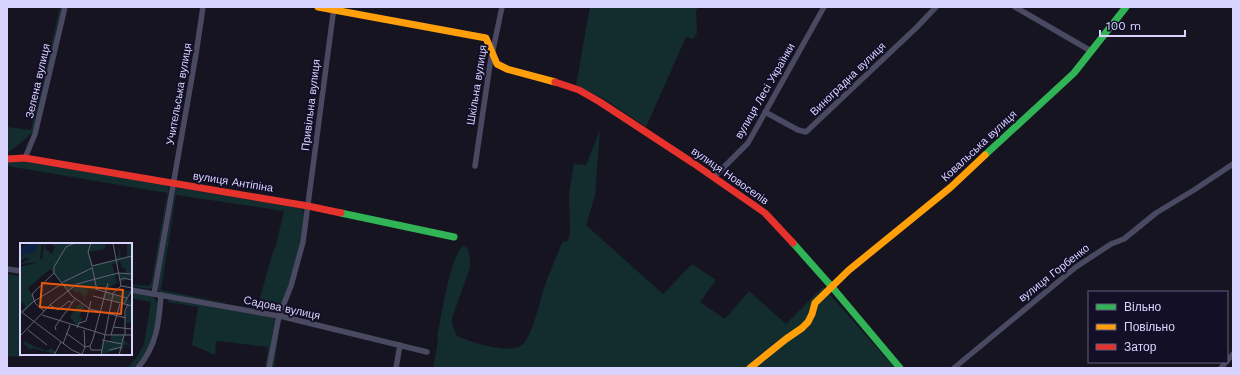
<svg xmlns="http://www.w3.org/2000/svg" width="1240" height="375" viewBox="0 0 1240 375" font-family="'Work Sans',sans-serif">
<rect width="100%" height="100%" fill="#161421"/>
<g fill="#132c2d">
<polygon points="60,7 63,7 33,132 18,145 7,153 7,127 31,130"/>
<polygon points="590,7 698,7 696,11 697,33 693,39 686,37 646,127 604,99 576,85"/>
<path d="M600,130l-5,66 -9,29 77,69 29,-30 24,16 -16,22 25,17 24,-28 37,33 37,-37 72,81h-462l5,-27 -1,-4c4,-18 13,-81 26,-91l4,2c3,6 3,13 3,20l-18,50v6l5,12c14,6 51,19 65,9 10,-8 18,-44 22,-57 5,-15 12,-29 17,-43l3,-4 3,1 3,-8 -1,-41 5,-29 12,1z"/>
<polygon points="7,160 22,161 167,185 169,187 154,284 152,288 148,289 131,286 131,284 148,286 151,284 167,193 7,166"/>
<path d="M175,187l123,21 5,1c4,11 -10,70 -15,82 -2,4 -4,8 -6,11 -7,8 -16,8 -25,6l16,-56 3,-7 8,-34 -108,-16 -15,95 65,13h-4l-56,-9 -5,-1 -3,-3 -1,-3z"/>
<polygon points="7,274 21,276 21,354 22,354 22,357 7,356"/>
<path d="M131,293c7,1 19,0 24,6 8,9 -1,38 -5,48 -3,8 -10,15 -15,21h-7l10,-13 6,-11 7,-42 -20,-4z"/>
<polygon points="171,298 270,316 280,323 274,368 265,368 268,347 216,341 215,355 192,345 198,307 168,302 168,300"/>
</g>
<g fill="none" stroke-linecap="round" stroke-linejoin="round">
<g stroke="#4a4962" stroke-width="5.5">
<polyline points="1015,7 1091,51"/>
<polyline points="765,112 798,130 806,132 917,27 936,7"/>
<polyline points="25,158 35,134 65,7"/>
<polyline points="475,166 490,64 502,7"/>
<polyline points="714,177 748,143 824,7"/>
<polyline points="7,269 21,271"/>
<polyline points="131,290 284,317 427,352"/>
<polyline points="154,294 196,54 203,7"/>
<polyline points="1227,361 1233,354"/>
<path d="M138,368c19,-23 21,-45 23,-73"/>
<polyline points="269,368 279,316 291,286 303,242 334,7"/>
<polyline points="396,368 400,345"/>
<polyline points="954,368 1076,267 1111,244 1124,239 1156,213 1194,190 1233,164"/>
<polyline points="1221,368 1226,362"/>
</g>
<g stroke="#30b455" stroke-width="7">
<polyline points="985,155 1074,73 1126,7"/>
<polyline points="341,213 454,237"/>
<polyline points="793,243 832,287 900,368"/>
</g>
<g stroke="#ff9f0a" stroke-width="7">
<polyline points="318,7 486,38 497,64 507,69 555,82"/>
<polyline points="750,368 786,339 802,328 808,322 812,314 815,303 849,270 951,187 985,155"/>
</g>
<g stroke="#e5322d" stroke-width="7">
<polyline points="555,82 579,90 600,102 693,163 765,213 793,243"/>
<polyline points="7,159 25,158 308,206 341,213"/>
</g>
</g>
<g text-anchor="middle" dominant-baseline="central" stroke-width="4" stroke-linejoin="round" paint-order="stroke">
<g font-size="11" fill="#d9d4ff" stroke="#130f26">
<text transform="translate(848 79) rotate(-44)">Виноградна вулиця</text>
<text transform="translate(38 81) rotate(-77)">Зелена вулиця</text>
<text transform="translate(477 85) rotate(-81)">Шкільна вулиця</text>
<text transform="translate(765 91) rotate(-60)">вулиця Лесі Українки</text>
<text transform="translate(179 94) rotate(-80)">Учительська вулиця</text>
<text transform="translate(311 105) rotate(-83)">Привільна вулиця</text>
<text transform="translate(979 146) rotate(-43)">Ковальська вулиця</text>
<text transform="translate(730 176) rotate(35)">вулиця Новоселів</text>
<text transform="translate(233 182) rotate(9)">вулиця Антіпіна</text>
<text transform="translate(1054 273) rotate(-38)">вулиця Горбенко</text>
<text transform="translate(282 308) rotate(12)">Садова вулиця</text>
</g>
</g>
<g transform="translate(20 243)">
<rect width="112" height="112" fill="#161421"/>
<path d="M18,0h4l-2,15 2,2 2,-17h3l-3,5 8,6 3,-7 -5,-4h61l-6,2v4l-16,3 4,13 22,-5 -2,-17 2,16 4,-3 -1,-13 3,15 6,-2v-13h5v34l-2,2 2,2 -5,-2 -6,4v2h6l5,2v2l-10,-3 -9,8 8,2 1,-5 10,-1 -5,9 3,1 2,-3v26h-6v5l6,1h-6l-1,5 7,1h-7l-1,5 8,7 -7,-3 -5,11 1,-7 -20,7 1,-14 8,1 3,-15h2l2,1 -4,-1 -1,7h13l1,-16 -9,-3 5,-11 -20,-5 4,-12 -7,-1 -4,1 -3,9 1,-6 -4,-1 -6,14 1,-7 -4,-4 -3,1 -5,-4 -3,2 -19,-22 -22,19 7,12 -12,13 -3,-3 2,1 4,-5 -6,-5v-34l19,-5 -19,2 11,-6 -4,1v-2l-7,4v-6l14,-3zM100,18l2,7h3l1,4 -11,2 -3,-9zM99,32l2,11 -9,8 -6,-5 11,-6 -2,-7zM103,61l5,1 -3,12 -8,-2zM60,60l4,3 -5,11 4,1 -6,8 -7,-9zM4,98l14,7 4,1 2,-5 -2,5 5,2 5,-3 6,7 -25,-7 -3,2 -7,-7 -3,5z" fill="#132c2d" fill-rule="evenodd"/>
<path d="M10,0h8l-4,9 -14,3v-7z" fill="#0d2144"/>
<path fill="none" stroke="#64617a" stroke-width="1" d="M71,0l-3,9 4,14 40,-10M93,0l8,43M72,24l5,23M34,30l18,23 18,13 36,9M100,37l3,-2 9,2M43,39l29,-14M75,46l32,9M92,51l9,-8 11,2M73,53l39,10M104,61l8,-14M30,62l8,5 11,-9 3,2M0,68l52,39 11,5M24,68l-9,-8 -3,-9 22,-21v-6l12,-20 9,-4M2,69l11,-10 30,-19M22,72l64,20h26M93,84l19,2M57,85l2,-5 7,-2 5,-20M8,87l19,15M36,87l-1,-3 20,-28M46,90l19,14M91,92l9,-31M105,92v-24l3,-7M0,93l31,-32 26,-20 41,-11 14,1M82,97l20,4M43,101l7,-19M70,103l1,4h11M65,104l5,-1 3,-7 15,-56M89,107l13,-3M62,111l3,-7 -1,-17M34,112l7,-13M81,112l12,-61M99,112l5,-20"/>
<path fill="#e8590c" fill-opacity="0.15" stroke="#e8590c" stroke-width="2" d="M22,40l81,7 -2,24 -81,-7z"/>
<rect width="112" height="112" fill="none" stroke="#d9d4ff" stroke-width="2"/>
</g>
<rect width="1240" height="375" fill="none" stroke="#d9d4ff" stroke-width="16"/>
<rect x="1088" y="291" width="140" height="72" fill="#130f26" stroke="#625e7d"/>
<rect x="1096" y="304" width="20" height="6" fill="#30b455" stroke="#625e7d"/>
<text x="1124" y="311" font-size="12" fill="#d9d4ff">Вільно</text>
<rect x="1096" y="324" width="20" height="6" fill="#ff9f0a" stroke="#625e7d"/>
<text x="1124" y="331" font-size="12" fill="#d9d4ff">Повільно</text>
<rect x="1096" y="344" width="20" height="6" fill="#e5322d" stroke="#625e7d"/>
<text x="1124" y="351" font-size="12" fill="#d9d4ff">Затор</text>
<path d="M1100 30v6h85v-6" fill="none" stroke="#d9d4ff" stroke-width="2"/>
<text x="1106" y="30" font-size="12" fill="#d9d4ff" stroke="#130f26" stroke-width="3" paint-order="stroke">100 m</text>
</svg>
